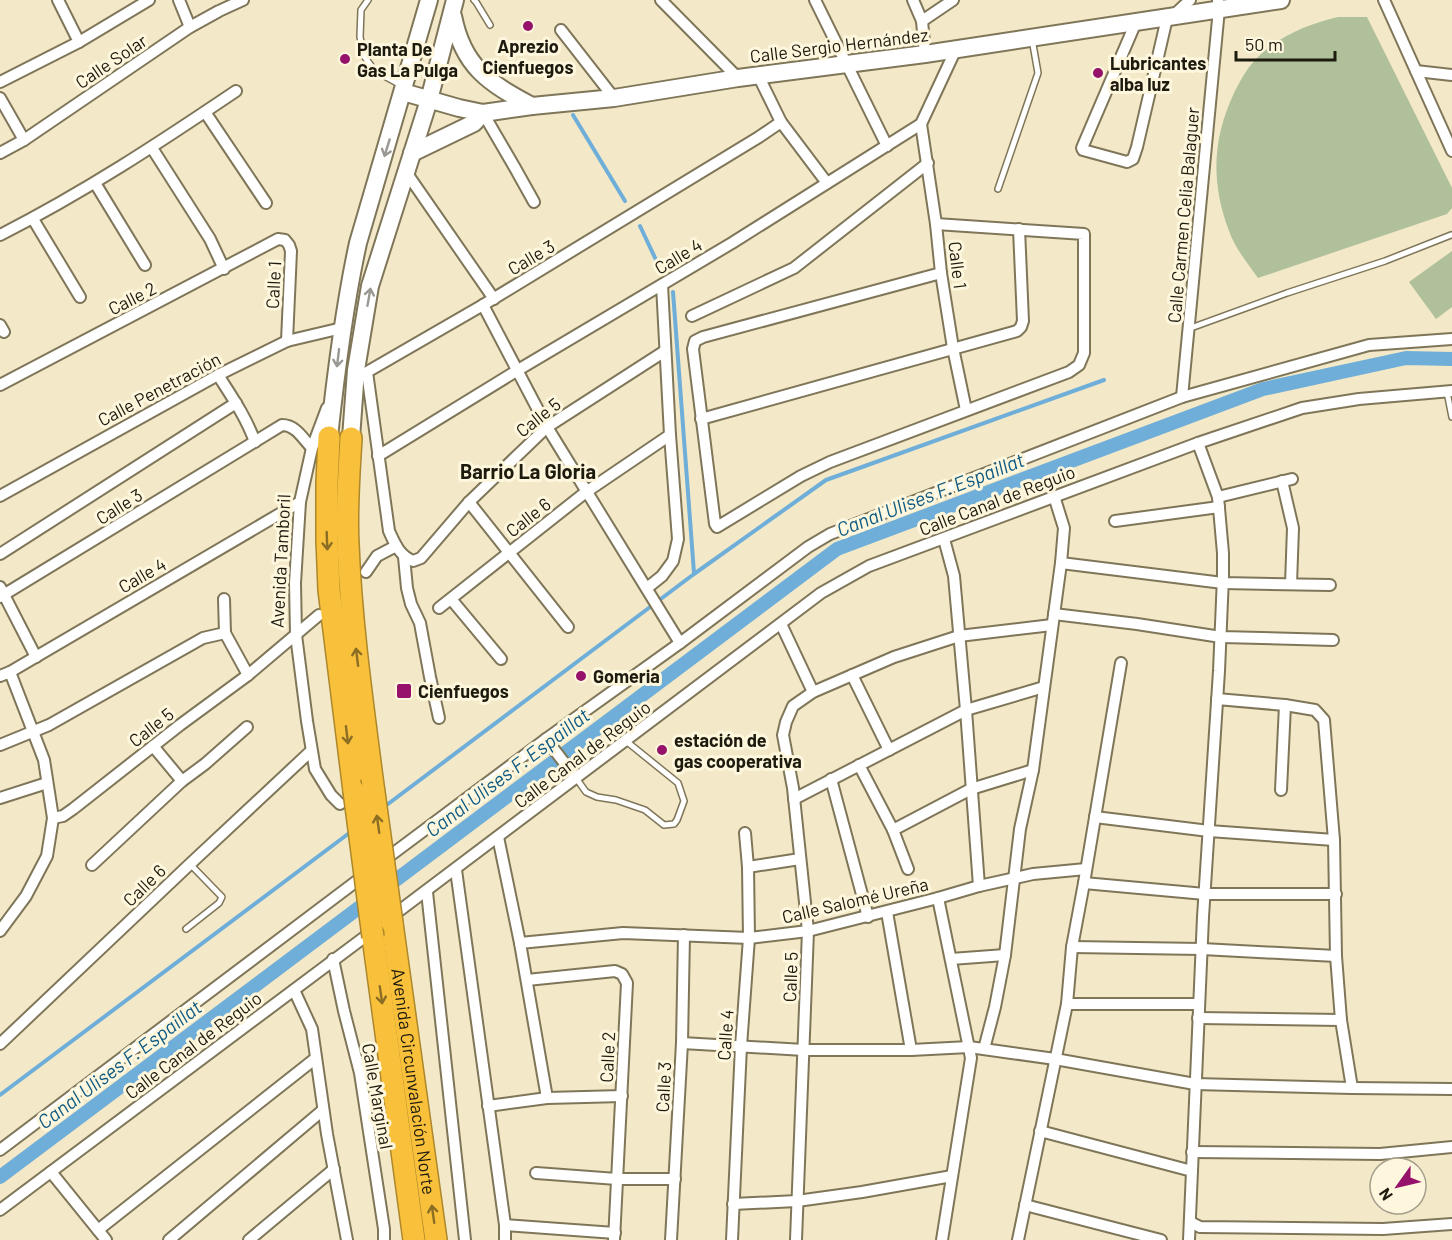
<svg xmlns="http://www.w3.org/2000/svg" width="1452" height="1240" viewBox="0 0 1452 1240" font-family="Barlow,sans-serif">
<rect width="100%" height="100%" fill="#f3e9c9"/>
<g fill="#afc09b">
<path d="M1338,17h29l85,171v20l-5,6 -189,64c-10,-14 -23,-30 -29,-47 -18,-48 -17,-91 5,-138 6,-12 13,-25 23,-35 22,-22 51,-34 81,-41z"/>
<polygon points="1452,251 1452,307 1436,319 1409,282"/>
</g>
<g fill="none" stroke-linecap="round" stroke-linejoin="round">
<g stroke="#6faed8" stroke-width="4">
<polyline points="573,115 625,201"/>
<polyline points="640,226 657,262"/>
<polyline points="673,292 694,573"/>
<polyline points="384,807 694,574 826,480 1104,380"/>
<polyline points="0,1095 352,831"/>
</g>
<polyline stroke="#6faed8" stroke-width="14" points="0,1177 837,549 1263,389 1406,358 1452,359"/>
<g stroke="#7f7659" stroke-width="8">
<g id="lane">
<polyline points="368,0 361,10 360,37 364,56 375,71 401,85"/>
<polyline points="474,0 476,2 490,25"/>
<polyline points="998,189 1038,73 1032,39"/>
<polyline points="1188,329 1287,293 1385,261 1451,235"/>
<polyline points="1447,392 1452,417"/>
<polyline points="576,778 586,792 597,797 616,800 645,810 664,825 674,824 677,820 684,801 678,783 626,741"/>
<polyline points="186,929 219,903 222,897 190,864"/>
</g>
</g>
<g stroke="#7f7659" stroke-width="14">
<g id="street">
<polyline points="58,0 79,42"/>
<polyline points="179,0 190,27"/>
<polyline points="661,0 738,78"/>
<polyline points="815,0 887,146"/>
<polyline points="913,0 922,21 925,54"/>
<polyline points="1384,0 1452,151"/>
<polyline points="1175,14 1190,0"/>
<polyline points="922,21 953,0"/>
<polyline points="1136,22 1082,148 1083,150 1127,162 1133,159 1137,147 1167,18"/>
<polyline points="561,30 614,98"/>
<polyline points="1416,71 1452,75"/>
<polyline points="758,75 781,122 827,183"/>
<polyline points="0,82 79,42 149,0"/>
<polyline points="0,98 24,140"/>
<polyline points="205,112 266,203"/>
<polyline points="483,113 515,168 534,202"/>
<polyline points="921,124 936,224 941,273 953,348 966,410"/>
<polyline points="152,148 210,239 224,269"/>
<polyline points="0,153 24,140 190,27 219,11 243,0"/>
<polyline points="406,172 494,299"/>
<polyline points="95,183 145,265"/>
<polyline points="33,219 80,297"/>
<polyline points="936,224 1084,234 1084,353 1079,365 1069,372 830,462 801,476 717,527 715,524 693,349 695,341 703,337 941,273"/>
<path d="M0,235c83,-42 159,-92 236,-144"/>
<polyline points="483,305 547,427 680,643"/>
<polyline points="692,316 794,268 928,163"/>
<polyline points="0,325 4,332"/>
<path d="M665,351l-118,76 -78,75 -48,56 -8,3c-14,-6 -18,-17 -24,-30l-22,-159 116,-67 276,-168 22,-15"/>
<path d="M218,375c14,22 28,42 37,67"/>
<polyline points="0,385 278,239 285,240 289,245 291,251 287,341"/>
<polyline points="1182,397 1219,9 1218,0"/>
<polyline points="327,408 312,448 300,502 295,583 296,635 307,721 315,769 331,795 340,804"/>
<polyline points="701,419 1017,331 1021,327 1023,321 1019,229"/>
<polyline points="378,456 518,370 732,243 921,124 956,49"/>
<polyline points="1282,481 1293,528 1291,584"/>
<polyline points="0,496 218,375 287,341 342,328"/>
<polyline points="1218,497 1292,479"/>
<polyline points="469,502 568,627"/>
<polyline points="1115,521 1219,507"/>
<polyline points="944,539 954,576 966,710 979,886"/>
<polyline points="0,554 236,403"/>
<polyline points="404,557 407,588 411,604 420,623 430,677 439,718"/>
<polyline points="1061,563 1223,583 1330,585"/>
<polyline points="366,572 377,556 396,546"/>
<polyline points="0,587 36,657"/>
<polyline points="647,588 662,576 673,561 678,539 670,435 662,285"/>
<path d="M0,597l282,-172c14,0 21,14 30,23"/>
<polyline points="224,599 225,633"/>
<polyline points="451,599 501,659"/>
<polyline points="439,608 586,492 670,435"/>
<polyline points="1054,614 1137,624 1221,637 1333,640"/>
<polyline points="781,624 813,692"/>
<polyline points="852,675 889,750"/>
<polyline points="0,676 10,672 300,502"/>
<polyline points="1217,699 1285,705 1315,710 1324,720 1334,840 1336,956 1341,1020 1352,1088"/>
<polyline points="546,739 576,778"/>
<polyline points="0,745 49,725 203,638 225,633 248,675"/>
<polyline points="153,746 182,781"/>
<polyline points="859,765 893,830 908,869"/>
<polyline points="831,779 868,917"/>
<polyline points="1281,790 1285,705"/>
<polyline points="0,798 47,783"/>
<polyline points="794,799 966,710 1044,687"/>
<polyline points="1095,817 1209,831 1334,840"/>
<polyline points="53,818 63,816 73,809 180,725 248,675 319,615"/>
<polyline points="893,830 971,789 1033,770"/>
<polyline points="498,837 520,943 547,1098"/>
<polyline points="383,861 546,739 680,643 808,547 830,534 1182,397 1369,345 1452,339"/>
<polyline points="92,865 182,781 205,764 247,727"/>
<polyline points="748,867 800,859"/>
<polyline points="456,870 505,1225 505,1240"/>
<polyline points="1084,883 1205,894 1336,894"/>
<polyline points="427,892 465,1240"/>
<polyline points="938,898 971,1058 942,1240"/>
<polyline points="887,912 911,1050"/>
<polyline points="391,917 821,593 869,566 1198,443 1302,408 1359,399 1452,391"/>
<polyline points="0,931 26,896 47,856 53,818 44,760 10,672"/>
<polyline points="520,943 623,933 749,938 808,931 938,898 979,886 1033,874 1086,869"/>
<polyline points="1072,947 1202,949 1336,956"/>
<polyline points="333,959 344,1011 360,1073 384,1229 384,1240"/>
<polyline points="951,959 1005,955"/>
<polyline points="527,980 615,971 622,974 627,983 614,1240"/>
<polyline points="294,990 312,1029 327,1134 347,1240"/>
<polyline points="1067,1004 1199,1004"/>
<polyline points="1198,1018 1341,1020"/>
<polyline points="682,1043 804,1050 911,1050 969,1047 1055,1059 1195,1084 1352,1088 1452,1089"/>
<polyline points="0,1044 190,864 311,751"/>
<polyline points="984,1049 995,1007 1005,955 1020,829 1033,770 1061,563 1064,528 1054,496"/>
<polyline points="488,1106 547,1098 622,1096"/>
<polyline points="1040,1131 1192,1171"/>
<polyline points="0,1150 366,874"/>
<polyline points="1192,1152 1380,1154 1452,1147"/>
<polyline points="51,1172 106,1240"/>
<polyline points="536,1173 617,1179 675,1179"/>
<polyline points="733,1204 797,1201 862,1192 952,1176"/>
<polyline points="1025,1205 1161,1240"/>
<polyline points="0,1210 374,930"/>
<polyline points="1190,1222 1200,1227 1383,1229 1452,1224"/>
<polyline points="505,1225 615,1233"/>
<polyline points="98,1230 316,1058"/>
<polyline points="169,1240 323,1110"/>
<polyline points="249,1240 334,1169"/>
<polyline points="671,1240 682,1043 684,935"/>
<polyline points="732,1240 741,1046 749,938 748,867 745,833"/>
<polyline points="796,1240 808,931 793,788 783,735 786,722 793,706 813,692 894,657 959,636 1052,625"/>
<polyline points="1018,1240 1067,1004 1072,947 1084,883 1121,663"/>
<polyline points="1189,1240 1203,917 1219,671 1223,577 1223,553 1218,497 1198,443"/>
</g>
</g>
<g stroke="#7f7659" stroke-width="20">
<g id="secondary">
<path d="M453,16c10,51 36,67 79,90"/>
<polyline points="403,92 459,108 483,113 532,106 614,98 738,78 925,54 1281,0"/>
<polyline points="412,153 474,123 483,113"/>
<path d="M329,437c7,-65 15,-130 29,-194l71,-243"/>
<polyline points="351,438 356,370 370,286 429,100 455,0"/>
</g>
</g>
<g stroke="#ac872b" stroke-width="24">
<g id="highway">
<polyline points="329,437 327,483 327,540 329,590 354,791"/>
<path d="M351,438c-2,36 -5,71 -3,106 3,78 14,156 24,234"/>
<path id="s1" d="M392,923l44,317"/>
<polyline points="373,937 414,1240"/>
</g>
</g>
<use href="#lane" stroke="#fff" stroke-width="5"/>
<use href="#street" stroke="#fff" stroke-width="10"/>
<use href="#secondary" stroke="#fff" stroke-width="16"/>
<use href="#highway" stroke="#f9c13b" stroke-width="21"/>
<g stroke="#ac872b" stroke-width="24" stroke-linecap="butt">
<g id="highway-bridge">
<polyline points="372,778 392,923"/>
<polyline points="354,791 373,937"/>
</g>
</g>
<use href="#highway-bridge" stroke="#f9c13b" stroke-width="21"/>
</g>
<defs><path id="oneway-shaft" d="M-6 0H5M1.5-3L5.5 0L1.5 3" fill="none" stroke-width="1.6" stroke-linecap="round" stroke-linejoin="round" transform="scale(1.5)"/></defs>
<g stroke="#999893">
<use href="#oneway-shaft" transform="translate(387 148) rotate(107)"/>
<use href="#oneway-shaft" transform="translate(369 297) rotate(-80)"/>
<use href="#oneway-shaft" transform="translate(338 358) rotate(97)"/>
</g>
<g stroke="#8b6e24">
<use href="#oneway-shaft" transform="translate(327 541) rotate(88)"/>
<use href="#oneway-shaft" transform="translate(357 657) rotate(-97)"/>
<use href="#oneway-shaft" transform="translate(347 735) rotate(83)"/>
<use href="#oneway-shaft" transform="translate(378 824) rotate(-98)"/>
<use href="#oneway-shaft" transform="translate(381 995) rotate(82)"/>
<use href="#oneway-shaft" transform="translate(433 1214) rotate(-98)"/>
</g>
<g fill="#961169" stroke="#fef7dd" stroke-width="2">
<circle cx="528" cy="26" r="6"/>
<circle cx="345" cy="59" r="6"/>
<circle cx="1098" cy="73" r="6"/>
<circle cx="581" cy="676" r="6"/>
<rect x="396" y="683" width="16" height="16" rx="3"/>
<circle cx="662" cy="750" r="6"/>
</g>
<g text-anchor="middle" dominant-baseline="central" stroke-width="6" stroke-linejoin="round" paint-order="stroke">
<g font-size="18" fill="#1d1a0e" stroke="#fef7dd">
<text transform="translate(839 45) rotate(-7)">Calle Sergio Hernández</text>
<text transform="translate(111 61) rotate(-34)">Calle Solar</text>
<text transform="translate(1183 215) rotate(-85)">Calle Carmen Celia Balaguer</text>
<text transform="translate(678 256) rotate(-31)">Calle 4</text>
<text transform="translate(531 257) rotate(-31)">Calle 3</text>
<text transform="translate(958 265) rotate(83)">Calle 1</text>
<text transform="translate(273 285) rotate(-87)">Calle 1</text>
<text transform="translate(132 298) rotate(-27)">Calle 2</text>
<text transform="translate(159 389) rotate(-28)">Calle Penetración</text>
<text transform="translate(538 417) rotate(-38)">Calle 5</text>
<text transform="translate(997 500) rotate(-21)">Calle Canal de Reguio</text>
<text transform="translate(119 506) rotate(-32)">Calle 3</text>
<text transform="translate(528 517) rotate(-38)">Calle 6</text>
<text transform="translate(280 561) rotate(-87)">Avenida Tamboril</text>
<text transform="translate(142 575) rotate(-30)">Calle 4</text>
<text transform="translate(151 727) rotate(-38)">Calle 5</text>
<text transform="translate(582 754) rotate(-37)">Calle Canal de Reguio</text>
<text transform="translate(144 885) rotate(-44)">Calle 6</text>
<text transform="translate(855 900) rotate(-13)">Calle Salomé Ureña</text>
<text transform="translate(790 977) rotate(-88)">Calle 5</text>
<text transform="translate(725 1035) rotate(-86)">Calle 4</text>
<text transform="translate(193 1045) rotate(-37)">Calle Canal de Reguio</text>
<text transform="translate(607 1057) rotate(-87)">Calle 2</text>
<text stroke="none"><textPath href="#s1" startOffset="160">Avenida Circunvalación Norte</textPath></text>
<text transform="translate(663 1087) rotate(-87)">Calle 3</text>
<text transform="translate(378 1096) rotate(80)">Calle Marginal</text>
</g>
<g font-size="18" font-weight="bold" fill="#1d1a0e" stroke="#fef7dd" text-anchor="start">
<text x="528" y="46" text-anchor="middle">Aprezio<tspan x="528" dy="21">Cienfuegos</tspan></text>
<text x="357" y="49">Planta De<tspan x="357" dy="21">Gas La Pulga</tspan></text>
<text x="1110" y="63">Lubricantes<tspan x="1110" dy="21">alba luz</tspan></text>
<text x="593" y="676">Gomeria</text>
<text x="418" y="691">Cienfuegos</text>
<text x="674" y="740">estación de<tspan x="674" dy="21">gas cooperativa</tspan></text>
</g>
<g font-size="20" font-weight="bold" fill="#1d1a0e" stroke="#fef7dd">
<text x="528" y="471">Barrio La Gloria</text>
</g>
<g font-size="20" font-style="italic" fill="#0e5a83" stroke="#fef7dd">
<text transform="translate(930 494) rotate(-21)">Canal Ulises F. Espaillat</text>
<text transform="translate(507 772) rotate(-37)">Canal Ulises F. Espaillat</text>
<text transform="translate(119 1064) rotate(-37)">Canal Ulises F. Espaillat</text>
</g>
</g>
<g transform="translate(1398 1186) rotate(236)"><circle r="28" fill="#fef7dd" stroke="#a49f8a" stroke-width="1.5"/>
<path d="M0-4.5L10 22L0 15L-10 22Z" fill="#961169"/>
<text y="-9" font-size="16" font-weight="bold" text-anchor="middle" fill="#1d1a0e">N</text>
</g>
<path d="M1236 51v9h99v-9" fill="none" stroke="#1d1a0e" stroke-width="3"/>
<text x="1245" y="51" font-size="18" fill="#1d1a0e" stroke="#fef7dd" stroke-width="4.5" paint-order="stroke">50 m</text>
</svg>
